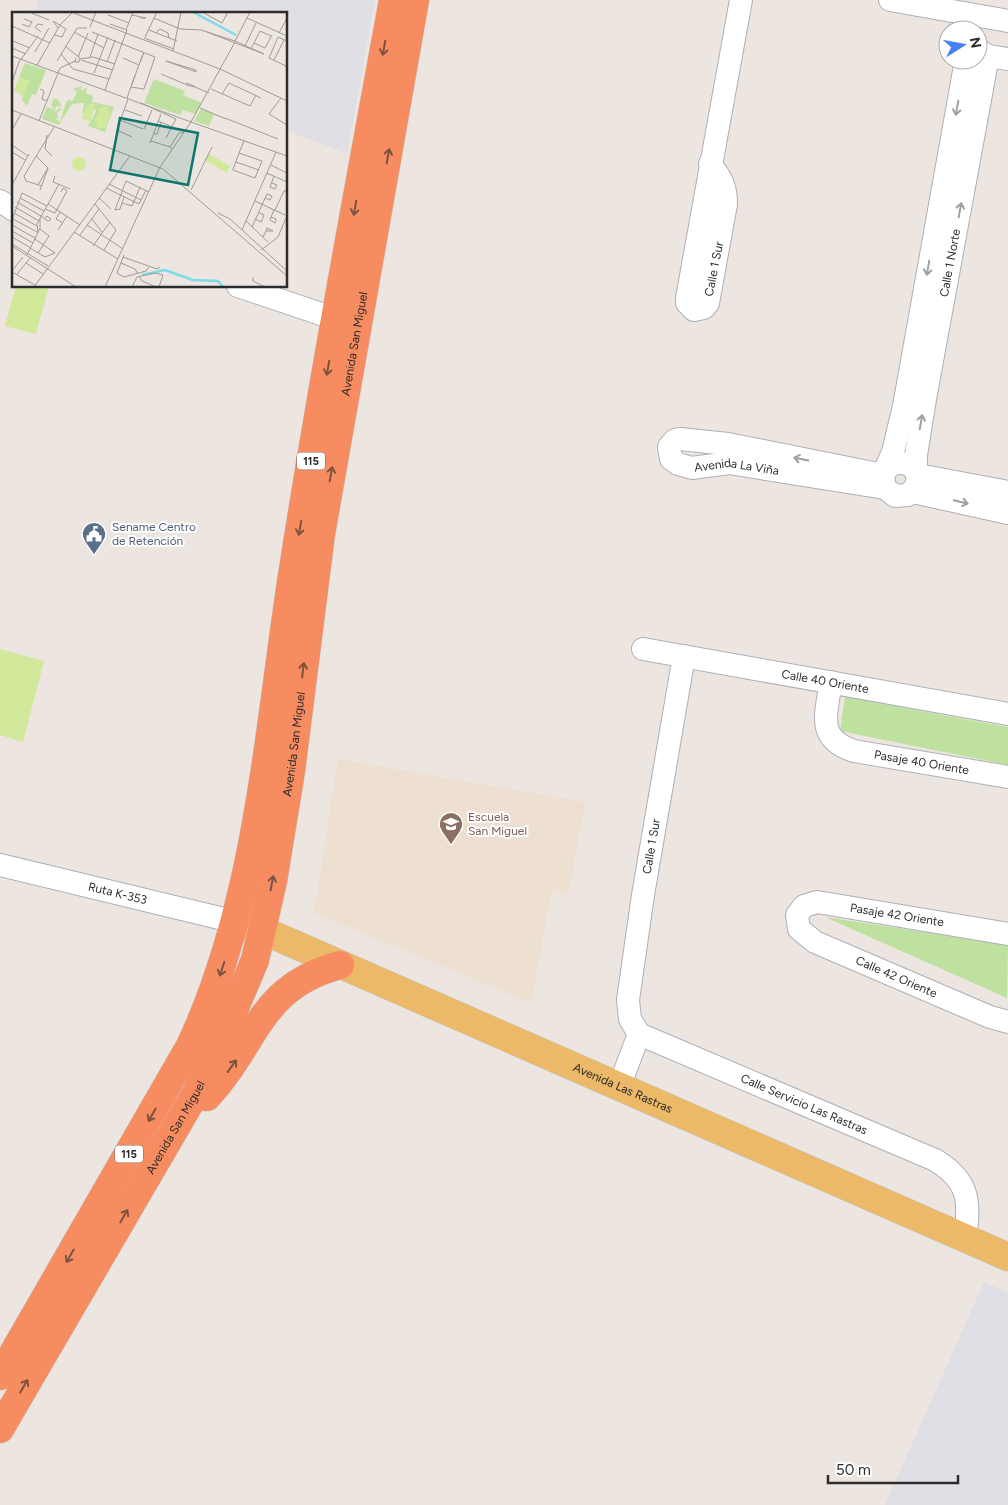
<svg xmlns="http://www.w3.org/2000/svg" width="1008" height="1505" viewBox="0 0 1008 1505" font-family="Figtree,sans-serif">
<rect width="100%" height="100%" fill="#ede5df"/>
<g fill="#e0dfe6">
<polygon points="38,0 375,0 347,154 286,130 286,14 35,14"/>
<polygon points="984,1282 1008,1293 1008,1505 885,1505"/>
</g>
<polygon fill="#eee0d0" points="338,759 585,802 568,895 552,889 531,1003 314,913"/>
<g fill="#bfe19f">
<polygon points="845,697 1008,727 1008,765 840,731"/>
<polygon points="825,917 1008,945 1007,998"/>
</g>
<g fill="#d2e89b">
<polygon points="16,286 49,286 36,334 5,326"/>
<polygon points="0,649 44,661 23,742 0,735"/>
</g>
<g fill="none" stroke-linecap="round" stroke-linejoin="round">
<g stroke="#acb0b8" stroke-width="24">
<g id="minor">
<polyline points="890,0 1008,21"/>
<polyline points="978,50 988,56 1008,59"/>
<path d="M710,164c11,13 16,22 16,40l-18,99 -4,5 -10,2 -7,-7v-5l54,-298"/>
<polyline points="0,201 14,210"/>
<polyline points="238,286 336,319"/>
<polyline points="886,469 897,462 911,465 918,475 916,487 908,495 895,496 885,488 883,475 893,452 904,406 966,60"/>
<path id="s1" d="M916,470v-15l9,-56 63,-343"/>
<path id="s2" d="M883,475l-155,-31 -48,-5 -5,1 -6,7 2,12 7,5 14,4 37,-5 156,25"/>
<polyline points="918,475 1008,492"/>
<polyline points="913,492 1008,513"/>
<path id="s3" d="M643,649l365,65"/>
<path id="s4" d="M831,682c-5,32 -15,57 23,69l154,26"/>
<path id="s5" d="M0,865l236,57"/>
<path id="s6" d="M1008,934l-191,-32 -13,4 -7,9 2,14 16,13 175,75 18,5"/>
<path id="s7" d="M639,1034l-9,-15 -2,-19 15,-105 41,-239"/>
<path id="s8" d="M619,1087l20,-53 296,126c35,21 35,42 30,78"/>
</g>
</g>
<g stroke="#c4c4c4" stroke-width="29">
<g id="major">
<path id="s9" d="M239,923l23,7 746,327"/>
</g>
</g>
<g stroke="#c4c4c4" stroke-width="29">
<g id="highway">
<path d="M207,1097c51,-55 51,-110 133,-132"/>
<path d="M0,1376l190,-330c68,-145 78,-314 102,-470 30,-193 66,-384 101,-576"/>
<path id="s10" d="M0,1429l197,-338 19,-38 39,-93 18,-79 18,-110 30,-237 94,-534"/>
</g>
</g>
<use href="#minor" stroke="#fff" stroke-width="22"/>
<use href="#major" stroke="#ebb967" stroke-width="28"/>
<use href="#highway" stroke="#f78c60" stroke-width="28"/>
</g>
<defs><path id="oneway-shaft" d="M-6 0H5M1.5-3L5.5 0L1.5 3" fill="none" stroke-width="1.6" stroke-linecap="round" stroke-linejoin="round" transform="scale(1.25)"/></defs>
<g stroke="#7d5241">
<use href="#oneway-shaft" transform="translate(384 48) rotate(100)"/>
<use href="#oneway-shaft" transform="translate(388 156) rotate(-80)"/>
<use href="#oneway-shaft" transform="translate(355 208) rotate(100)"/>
<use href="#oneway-shaft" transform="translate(328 368) rotate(100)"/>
<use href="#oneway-shaft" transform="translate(331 474) rotate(-80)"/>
<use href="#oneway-shaft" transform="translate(300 528) rotate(100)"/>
<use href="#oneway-shaft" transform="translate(303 670) rotate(-83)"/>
<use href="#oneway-shaft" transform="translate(272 883) rotate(-79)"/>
<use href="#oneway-shaft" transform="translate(222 969) rotate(108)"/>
<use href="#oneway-shaft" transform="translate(232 1066) rotate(-54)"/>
<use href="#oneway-shaft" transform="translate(152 1115) rotate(119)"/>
<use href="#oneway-shaft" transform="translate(124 1216) rotate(-60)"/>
<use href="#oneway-shaft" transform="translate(70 1256) rotate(120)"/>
<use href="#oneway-shaft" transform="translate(24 1386) rotate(-60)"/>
</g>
<g stroke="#a0a0a0">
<use href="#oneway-shaft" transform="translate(957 108) rotate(100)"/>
<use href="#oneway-shaft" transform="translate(960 210) rotate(-80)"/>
<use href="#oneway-shaft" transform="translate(928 268) rotate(100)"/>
<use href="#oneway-shaft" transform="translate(921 422) rotate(-80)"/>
<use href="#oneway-shaft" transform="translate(801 459) rotate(-168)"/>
<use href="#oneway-shaft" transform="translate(961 502) rotate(13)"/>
</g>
<defs>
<g id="civic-pin" transform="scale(1.25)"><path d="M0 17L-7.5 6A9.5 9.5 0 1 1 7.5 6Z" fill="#5c6f8a" stroke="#fff"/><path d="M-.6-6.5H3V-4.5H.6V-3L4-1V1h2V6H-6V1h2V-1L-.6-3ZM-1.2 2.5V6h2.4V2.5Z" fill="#fff"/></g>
<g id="school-pin" transform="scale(1.25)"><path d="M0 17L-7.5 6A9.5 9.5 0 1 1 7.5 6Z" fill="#8d6e63" stroke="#fff"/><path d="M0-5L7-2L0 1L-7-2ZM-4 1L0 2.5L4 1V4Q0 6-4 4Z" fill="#fff"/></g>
</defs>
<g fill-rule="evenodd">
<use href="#civic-pin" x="94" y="534"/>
<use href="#school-pin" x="451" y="824"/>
</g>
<g text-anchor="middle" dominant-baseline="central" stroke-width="4" stroke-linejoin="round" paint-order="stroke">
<g fill="#fff" stroke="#6b6b6b" stroke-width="1">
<rect x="297" y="452.5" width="28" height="17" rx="4"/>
<rect x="115" y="1145.5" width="28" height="17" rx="4"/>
</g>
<g font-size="11" font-weight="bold" fill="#2c2c2c">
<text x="311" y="461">115</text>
<text x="129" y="1154">115</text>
</g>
<g font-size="12" fill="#2c2c2c" stroke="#fff">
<text stroke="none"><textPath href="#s1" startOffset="210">Calle 1 Norte</textPath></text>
<text transform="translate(714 269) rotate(-79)">Calle 1 Sur</text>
<text stroke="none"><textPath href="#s10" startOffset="1159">Avenida San Miguel</textPath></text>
<text stroke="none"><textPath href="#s2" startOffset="301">Avenida La Viña</textPath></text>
<text stroke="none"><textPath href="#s3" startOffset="185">Calle 40 Oriente</textPath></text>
<text stroke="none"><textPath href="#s10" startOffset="754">Avenida San Miguel</textPath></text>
<text stroke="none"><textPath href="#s4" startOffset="152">Pasaje 40 Oriente</textPath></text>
<text stroke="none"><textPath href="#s7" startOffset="192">Calle 1 Sur</textPath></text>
<text stroke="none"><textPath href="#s5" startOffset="121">Ruta K-353</textPath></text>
<text transform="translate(897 915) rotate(9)">Pasaje 42 Oriente</text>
<text stroke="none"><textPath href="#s6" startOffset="342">Calle 42 Oriente</textPath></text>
<text stroke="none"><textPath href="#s9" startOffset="418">Avenida Las Rastras</textPath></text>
<text stroke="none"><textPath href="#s8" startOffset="236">Calle Servicio Las Rastras</textPath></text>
<text stroke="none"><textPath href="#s10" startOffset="349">Avenida San Miguel</textPath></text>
</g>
<g font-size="12" fill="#4e5e75" stroke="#fff" text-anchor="start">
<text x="112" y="527">Sename Centro<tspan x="112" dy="14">de Retención</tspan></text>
</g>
<g font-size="12" fill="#785e54" stroke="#fff" text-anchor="start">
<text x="468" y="817">Escuela<tspan x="468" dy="14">San Miguel</tspan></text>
</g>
</g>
<g transform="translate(12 12)">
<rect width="275" height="275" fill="#ede5df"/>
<path d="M13,51l21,7 -10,25 -4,-1 -5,12 -5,-6 7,-19 -10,-4zM142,67l31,12 -2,4 19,8 -7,11 -12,-4 -3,5 -36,-12zM70,74l-1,5 6,-4 -1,6 7,3 -1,6 22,5 -9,25 -17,-6 8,-15 -6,-7 -8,11 2,-12 -12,1 -13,21 -17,-6 5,-12 8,2 -4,-4 3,-7 10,4 -6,-2 4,7 -6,-1 -1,7 4,-5 3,1 -5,4 2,6 -5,-1 6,4 6,-20 4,-3 2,3 5,-10 -4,-3zM189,97l13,5 -5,12 -15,-5z" fill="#bfe19f"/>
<path d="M7,65l10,4 -7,19 -1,-6 -7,-3zM78,91l5,2 -5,17 -9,-4zM95,94l4,8 -5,13 -8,2 -3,-9 5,-12zM197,142l21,12 -3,7 -23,-13zM60 152a7 7 0 1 1 14 0a7 7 0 1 1-14 0Z" fill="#d2e89b"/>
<path fill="none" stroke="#78dcea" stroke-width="2.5" d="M181,0l43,23M130,263l23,-5 28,10 25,1 5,6"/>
<path fill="none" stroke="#a09b97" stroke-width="1" d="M17,0l20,8M59,0l149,57 67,32M190,0l20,11 6,-11M96,3l21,8M120,3l14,3h-6M142,6l26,11 21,1 34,11 29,13 -57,-22M235,6l40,18M10,12l7,3 3,-5 -8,-3M98,12l17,6M0,14l38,17M78,15l6,-15M114,18l7,-18M137,18l28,11M29,20l-6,-5 3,-3 5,1M62,20l30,16M80,20l63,25 -11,32 -13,-2M144,21l4,-4 8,4 1,5M267,21l8,-15M42,23l8,2 4,-8 -13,-8 5,7M133,25l12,-25M132,26l30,11M1,29l17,7M223,29l15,-29M223,30l-44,80 96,34M242,31l11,5 7,-13M53,34l15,12 -1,4h-4l1,-4M233,34l11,-23M0,36l14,6M239,37l9,-18 11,5M161,39l8,-39M23,40l14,-24M49,42l12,15 36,10M131,42l-3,8 4,-10M0,44l179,66 -31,45M66,45l10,-24M78,45l8,-23M111,46l16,7M257,46l9,-21 9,4M257,46l17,8 1,-3M68,47l13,-2 22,7M69,48l32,10M262,48l10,-20M45,49l20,-33h10M154,49l30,11v-2M154,49l30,9M7,50l19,-26M95,50l8,-22M25,53l23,-40 12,-12M82,61l14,-36M149,62l24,10M0,70l7,-20M174,71l8,3 1,1 -9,-2zM120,72l8,-22M183,75l14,6M28,77l4,2 -2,8 5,2M199,77l39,17 6,-11M93,78l22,-60M210,82l7,-11 32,15M115,86l8,-23M269,86l-12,16 18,11M116,87l-11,31 15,7M129,91l35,16M188,96l26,11M0,98l151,59 124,107M113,98l17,6M213,106l53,21M108,108l23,9M27,109l21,-53 15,-7M146,109l15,6M132,117l8,-19M0,118l9,-16M142,122h3l4,-12M35,123l-2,14 7,7M154,126l10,-19M139,129l19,6M138,131l11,-29M0,133l16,11M160,137l-2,-2 9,-14 5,-1M0,140l13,8M227,141l23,8 -7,17 -22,-8v-1l6,-16 5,-12M24,144l12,12M224,150l23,8M259,153l16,8M255,161l20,9M43,164l-2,6 17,7M260,171l5,2 -2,4 -5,-2 4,-11M97,172l32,16M0,173l17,-31M26,173l10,-17M30,174l-16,-5 -2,-5 30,-49M94,176l33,16 7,-14M28,178l8,-22M179,178l21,-43M8,186l24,13M87,186l12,11M243,189l30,14M5,190l24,14M110,191l10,3 8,-19M36,192l32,21M83,192l21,26 -12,20M3,195l24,14M33,197l10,4 12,-22 -4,-3 -2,4M103,198l11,-29 23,11M103,198l5,-1 4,-12M263,198l9,-19h3M48,200l-4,7 7,4M2,201l23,13M206,201l12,6 57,52M29,204l7,5h1l2,-2 -4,-3 -2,2M259,205l5,2 -1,4 -5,-3 1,-3 3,-7M1,207l24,13M80,207l10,13M243,207l6,3 3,-7 -6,-3M0,208l10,-27 25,13M234,209l22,21M0,213l23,13M75,213l36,24M240,215l15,-33 5,2 -2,4 -5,-2M46,218l9,-14M230,218l34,-78M0,219l21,12M62,220l44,27M26,221l-1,-9 22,-40M68,223l19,-26M0,225l19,11M251,225l4,-8v-1l6,3h-7M23,227l20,14M0,232l36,22M0,234l64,41M81,234l17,-24M18,236l15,9 10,-4M249,238l17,-13 8,-19M26,241l11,-17 -9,-7M15,243l13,-27v-9M112,243l-7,18 7,4 22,-6 3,-4M111,245l34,12 3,-2M14,251l17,11M109,251l14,6 3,5M0,259l11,-14M0,260l23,13M5,262l13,-16M127,264l3,5 14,6M241,265v4l12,6M22,275l96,-131M93,275l55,-120M120,275l5,-10 18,-4 8,2 -4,12"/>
<path fill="#0f766e" fill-opacity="0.15" stroke="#0f766e" stroke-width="2.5" d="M108,106l78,15 -10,52 -78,-15z"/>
<rect width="275" height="275" fill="none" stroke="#2c2c2c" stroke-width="2.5"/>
</g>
<g transform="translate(963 45) rotate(79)"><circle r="24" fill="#ffffff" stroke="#ababab"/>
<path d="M0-4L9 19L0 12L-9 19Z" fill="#4780f2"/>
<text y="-8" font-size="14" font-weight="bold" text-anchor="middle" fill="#2c2c2c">N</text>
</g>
<path d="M828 1475v8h130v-8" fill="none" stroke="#2c2c2c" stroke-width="2.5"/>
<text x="836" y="1475" font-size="15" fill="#2c2c2c" stroke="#ffffff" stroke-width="4" paint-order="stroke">50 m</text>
</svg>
